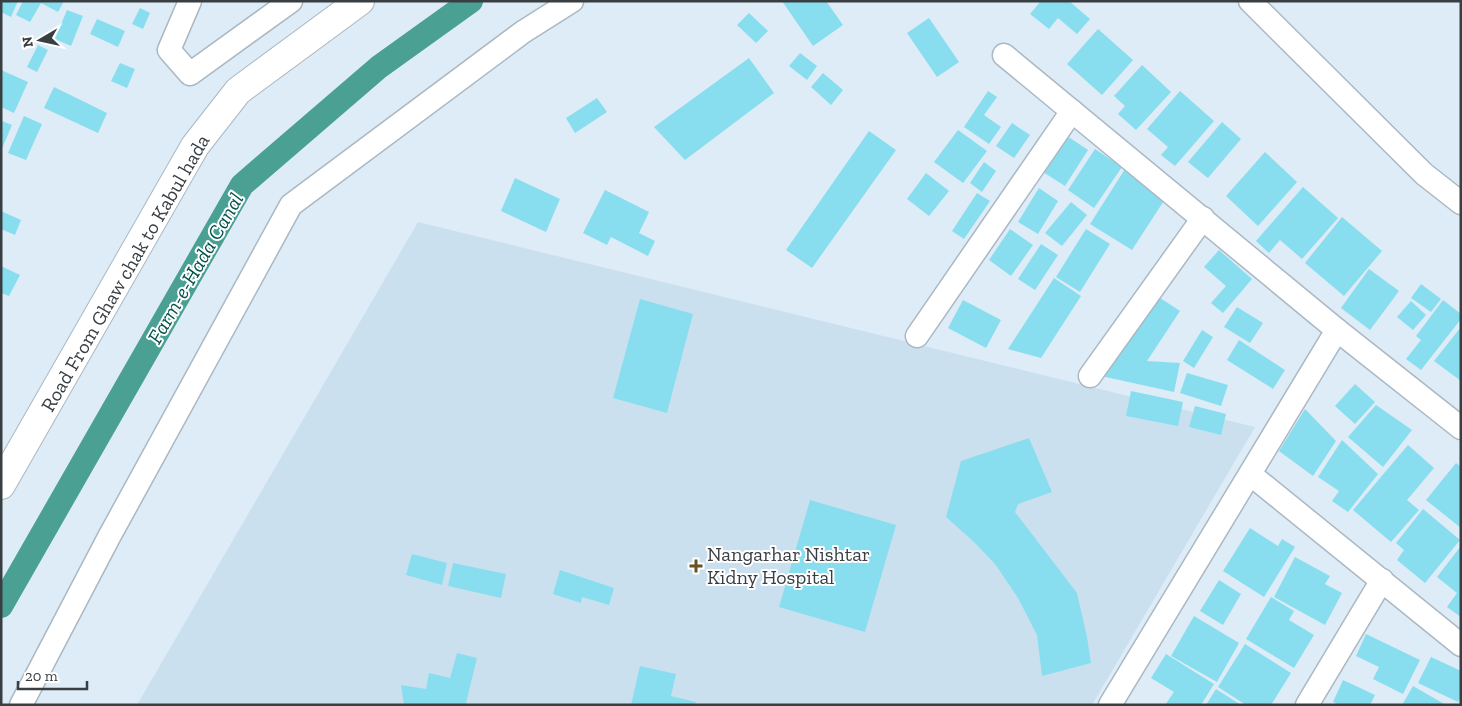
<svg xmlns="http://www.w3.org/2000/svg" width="1462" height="706" viewBox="0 0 1462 706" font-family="'Zilla Slab',serif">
<rect width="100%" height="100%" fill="#ddecf7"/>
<polygon fill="#cbe0ef" points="418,222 1255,427 1092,705 137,705"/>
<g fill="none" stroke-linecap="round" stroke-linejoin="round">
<polyline stroke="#4aa092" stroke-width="24" points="1,606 242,185 379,67 471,1"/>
</g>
<g fill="#88deef">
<polygon points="1,1 18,1 11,17 1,12"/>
<polygon points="23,1 64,1 58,12 41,3 30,22 16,15"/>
<polygon points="782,1 826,1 843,25 813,46"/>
<polygon points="1041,1 1069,1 1090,19 1077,34 1058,18 1049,29 1030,14"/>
<polygon points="140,8 150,13 143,29 132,24"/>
<polygon points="67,10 83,16 71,46 55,39"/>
<polygon points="749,13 768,31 756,43 737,25"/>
<polygon points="929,18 959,62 937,77 907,33"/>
<polygon points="97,19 125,31 118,47 90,34"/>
<polygon points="1098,29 1133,60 1102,95 1067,64"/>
<polygon points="38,45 48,50 37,72 27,67"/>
<polygon points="800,53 817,66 807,80 789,66"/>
<polygon points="749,58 774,93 685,160 654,127"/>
<polygon points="120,63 135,69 127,88 111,81"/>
<polygon points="1142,65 1171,92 1136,130 1118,114 1125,106 1114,96"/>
<polygon points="1,70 28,82 14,113 1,107"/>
<polygon points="823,73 843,90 831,105 811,87"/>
<polygon points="54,87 107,113 98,133 44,108"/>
<polygon points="988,91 997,97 984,115 1001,127 989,144 964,127"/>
<polygon points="1180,91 1214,121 1175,166 1161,155 1168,147 1147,129"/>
<polygon points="597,98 607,112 575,133 566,118"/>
<polygon points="24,116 42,124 26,160 8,153"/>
<polygon points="2,121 12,125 1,151 1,123"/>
<polygon points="1222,122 1241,139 1208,178 1188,162"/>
<polygon points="1012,123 1030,135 1014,158 996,146"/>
<polygon points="958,130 987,151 963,183 934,162"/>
<polygon points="869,131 896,150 812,268 786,250"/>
<polygon points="1067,136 1088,150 1065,186 1043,172"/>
<polygon points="1095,149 1122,167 1094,208 1068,190"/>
<polygon points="1265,152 1297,182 1258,226 1226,196"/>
<polygon points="984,162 996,171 982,192 970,183"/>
<polygon points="1125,169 1167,196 1132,250 1090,224"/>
<polygon points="926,173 949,191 929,216 907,199"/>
<polygon points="515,178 560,199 546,232 501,211"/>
<polygon points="1303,187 1338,218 1302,259 1280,240 1269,253 1256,241"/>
<polygon points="1039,188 1058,201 1038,234 1018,222"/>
<polygon points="605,190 649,212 639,233 655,241 648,256 611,237 607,245 583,233"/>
<polygon points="977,193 990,201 964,239 952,231"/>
<polygon points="1071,202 1087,215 1062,246 1045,233"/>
<polygon points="1,211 21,220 15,235 1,229"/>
<polygon points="1342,217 1382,251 1344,296 1305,263"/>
<polygon points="1010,229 1033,245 1011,276 989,260"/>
<polygon points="1086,229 1110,244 1080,292 1056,277"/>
<polygon points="1041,244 1058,255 1035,290 1018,279"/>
<polygon points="1219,250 1252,279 1223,313 1211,303 1226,286 1204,267"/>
<polygon points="1,266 20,275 9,296 1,293"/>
<polygon points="1369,269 1399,291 1370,330 1341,308"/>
<polygon points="1054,278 1081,296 1041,358 1008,349"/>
<polygon points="1421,284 1441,299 1431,312 1411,298"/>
<polygon points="1154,294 1180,311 1147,361 1180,363 1174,392 1101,376"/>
<polygon points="640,299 693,314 667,413 613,398"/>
<polygon points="963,300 1001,320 986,348 948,328"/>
<polygon points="1443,300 1461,314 1461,319 1421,370 1406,359 1421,340 1416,336"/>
<polygon points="1411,301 1426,315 1413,330 1397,317"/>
<polygon points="1237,307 1263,323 1250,343 1224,327"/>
<polygon points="1461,327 1461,381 1434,361"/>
<polygon points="1202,330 1213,337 1194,368 1183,361"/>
<polygon points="1239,340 1285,370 1273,389 1227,360"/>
<polygon points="1187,373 1228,385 1221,406 1180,393"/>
<polygon points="1355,384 1375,402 1355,424 1335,406"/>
<polygon points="1131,391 1183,402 1178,426 1126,416"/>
<polygon points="1376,405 1412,430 1383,467 1348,437"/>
<polygon points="1195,406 1226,414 1221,435 1189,427"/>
<polygon points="1305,409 1336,441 1313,476 1279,451"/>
<polygon points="1029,438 1052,492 1018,504 1015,512 1077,593 1087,637 1091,663 1042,676 1037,635 1018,598 995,564 975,543 946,517 961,461"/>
<polygon points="1342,440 1378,474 1348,512 1332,501 1339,491 1318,477"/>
<polygon points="1408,445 1434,468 1407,500 1419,510 1391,542 1353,510"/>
<polygon points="1456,463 1461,467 1461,528 1426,500"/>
<polygon points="810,500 896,525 865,632 779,607"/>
<polygon points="1423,509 1460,540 1425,583 1397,560 1404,550 1396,543"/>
<polygon points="1250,528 1278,546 1282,539 1295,547 1264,597 1223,571"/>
<polygon points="1461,546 1461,617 1447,607 1457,593 1437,577"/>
<polygon points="412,554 447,563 442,585 406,575"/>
<polygon points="1295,557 1330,576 1325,584 1342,593 1325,625 1274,597"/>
<polygon points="453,563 506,574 501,598 448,586"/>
<polygon points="560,570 614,588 609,605 582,597 581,603 553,594"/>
<polygon points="1219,580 1241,594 1223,625 1200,611"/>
<polygon points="1271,597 1294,611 1289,620 1314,635 1294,668 1246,639"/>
<polygon points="1194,616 1239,643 1217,682 1171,656"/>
<polygon points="1366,634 1420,660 1403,694 1373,679 1379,667 1356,656"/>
<polygon points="1245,644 1291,673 1271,705 1246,705 1218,687"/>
<polygon points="457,653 477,658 466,703 470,705 404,705 401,685 426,689 429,673 450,678"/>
<polygon points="1166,654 1214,684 1201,705 1165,705 1174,692 1151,678"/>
<polygon points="1431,657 1461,671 1461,697 1458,702 1418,683"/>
<polygon points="640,666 676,674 671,696 696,702 695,705 631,705"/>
<polygon points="1343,680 1375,695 1370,705 1340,705 1333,702"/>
<polygon points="1413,686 1446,705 1402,705"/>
<polygon points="1216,689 1241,705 1206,705"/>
</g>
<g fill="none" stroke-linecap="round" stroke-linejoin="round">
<g stroke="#aab8c3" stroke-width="25">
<g id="minor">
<polyline points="190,1 169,50 190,74 291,1"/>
<polyline points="1250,1 1424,174 1461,203"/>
<polyline points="1004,55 1337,330 1461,428"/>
<polyline points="917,336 1072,111"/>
<polyline points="1090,376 1203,218"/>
<polyline points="1250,474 1461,645"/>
<polyline points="21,705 109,537 291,205 523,32 572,1"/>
<polyline points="1110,705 1337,330"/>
<polyline points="1307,705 1382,580"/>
</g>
</g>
<g stroke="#aab8c3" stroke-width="30">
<polyline id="tertiary" points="1,485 195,146 238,91 360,1"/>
</g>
<use href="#minor" stroke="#fff" stroke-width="22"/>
<use href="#tertiary" stroke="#fff" stroke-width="28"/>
</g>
<path fill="#655421" stroke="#fff" stroke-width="2" d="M693.5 558.5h5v5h5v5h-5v5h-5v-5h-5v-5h5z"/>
<g text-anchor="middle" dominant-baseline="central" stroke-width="4" stroke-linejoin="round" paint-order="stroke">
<g font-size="20" fill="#383e42" stroke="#fff">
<text transform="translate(125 273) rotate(-60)">Road From Ghaw chak to Kabul hada</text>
</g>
<g font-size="20" fill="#383e42" stroke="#fff" text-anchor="start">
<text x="707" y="554">Nangarhar Nishtar<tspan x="707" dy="23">Kidny Hospital</tspan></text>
</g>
<g font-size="21" font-style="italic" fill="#035249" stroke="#fff">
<text transform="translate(195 268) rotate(-60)">Farm-e-Hada Canal</text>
</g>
</g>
<rect width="1462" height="706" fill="none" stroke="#383e42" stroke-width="5"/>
<g transform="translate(40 40) rotate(261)" stroke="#ffffff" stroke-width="4" paint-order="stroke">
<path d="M0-4L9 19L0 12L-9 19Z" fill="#383e42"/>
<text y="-8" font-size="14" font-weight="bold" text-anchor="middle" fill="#383e42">N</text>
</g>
<path d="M18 681v8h69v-8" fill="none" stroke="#383e42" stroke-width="2.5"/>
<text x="25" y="681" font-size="15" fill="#383e42" stroke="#ffffff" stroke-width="4" paint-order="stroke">20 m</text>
</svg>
